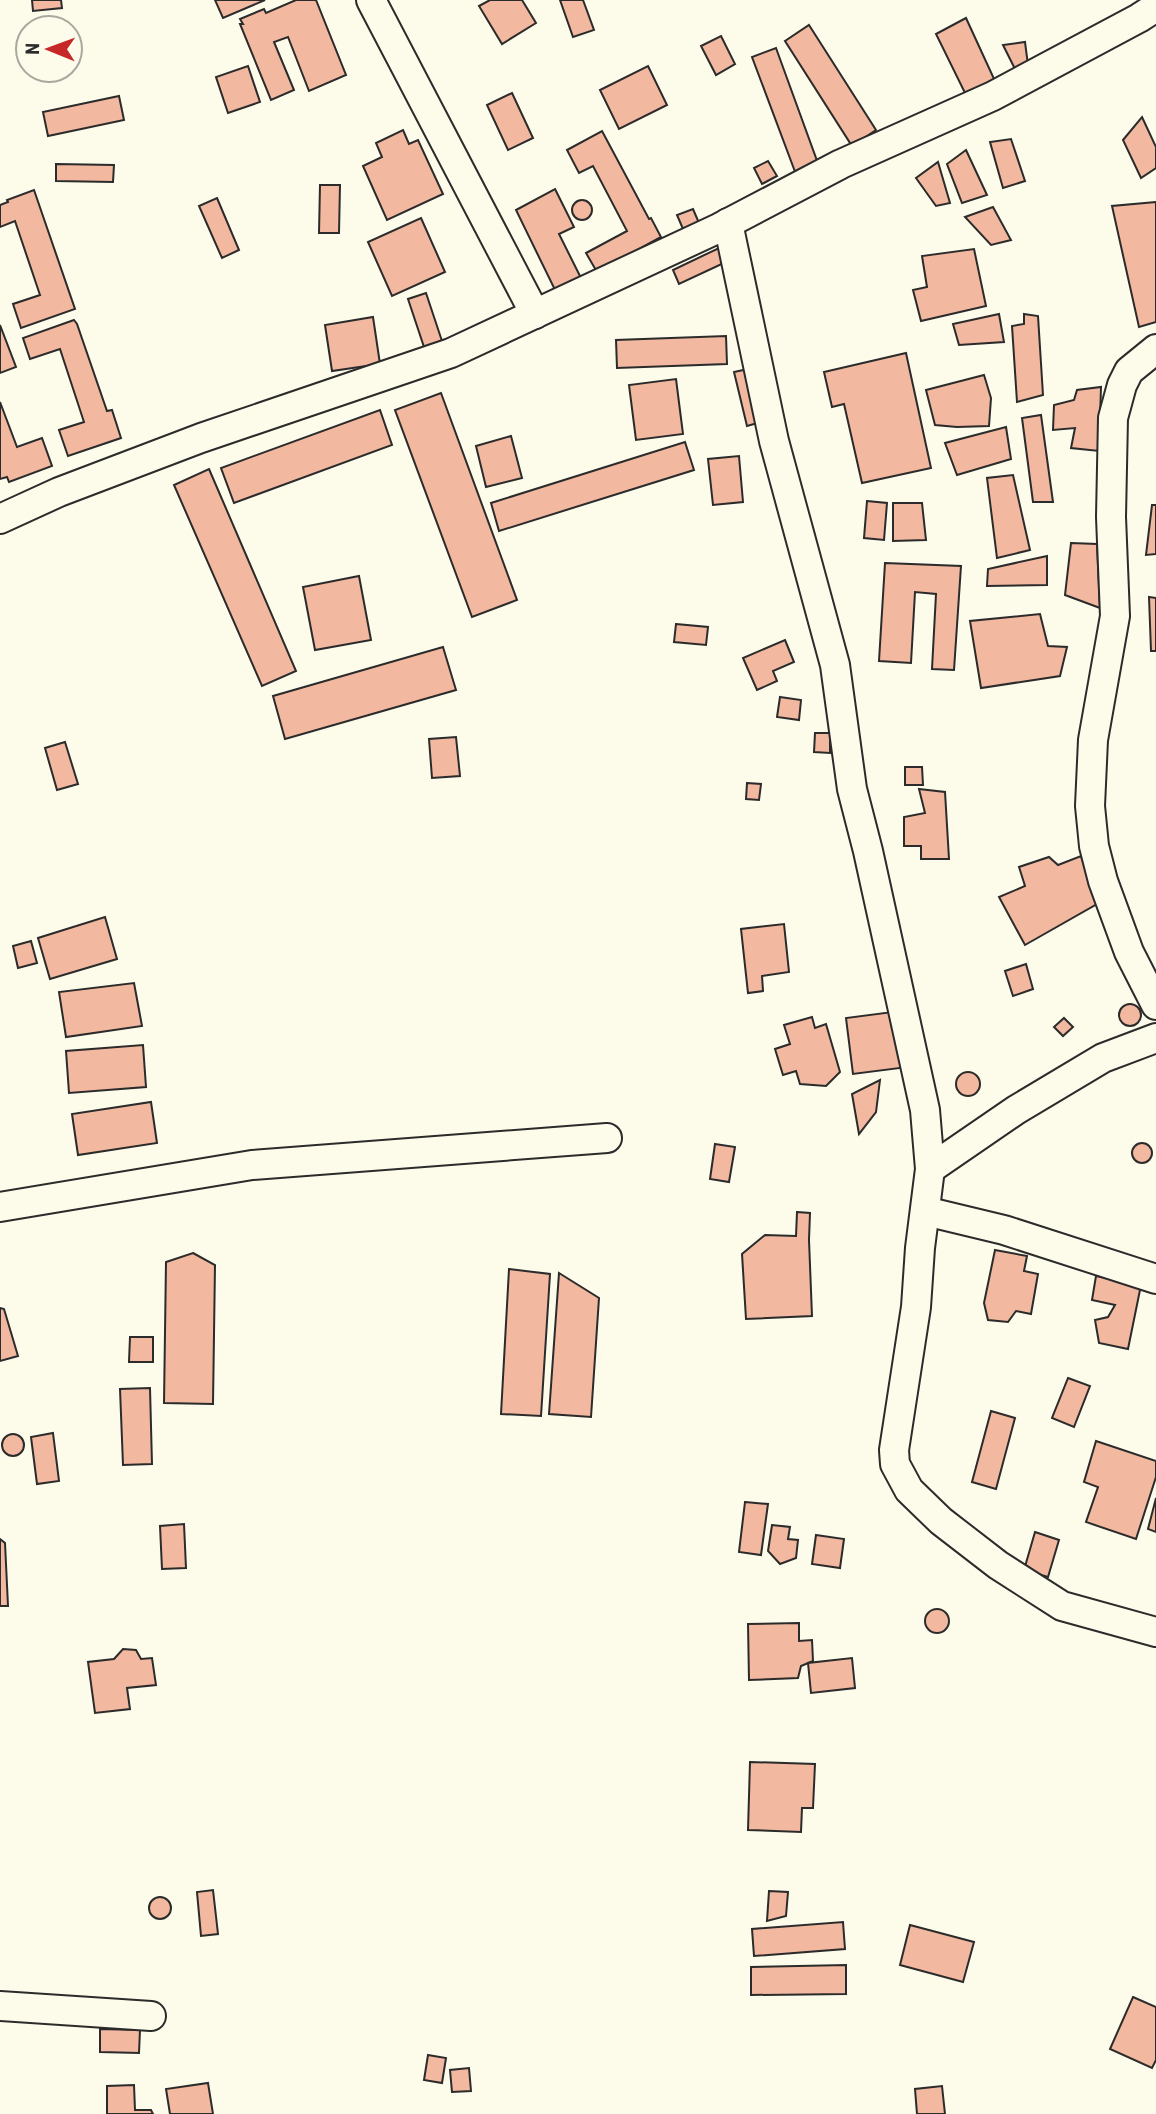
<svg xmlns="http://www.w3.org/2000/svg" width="1156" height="2114" viewBox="0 0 1156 2114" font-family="'Roboto Condensed',sans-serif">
<rect width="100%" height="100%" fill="#fdfbea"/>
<g fill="#f2b8a0" stroke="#2b2b2b" stroke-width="2">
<polygon points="32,0 61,0 62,8 33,11"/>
<polygon points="215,0 265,0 223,18"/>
<polygon points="296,0 316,0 346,75 309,91 288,37 274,42 294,90 271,100 240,24 243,24 240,19 264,9 266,13"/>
<polygon points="490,0 522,0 536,23 502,44 479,6"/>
<polygon points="560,0 583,0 594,30 573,37"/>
<polygon points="966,18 995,81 966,95 936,34"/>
<polygon points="809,25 876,130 852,146 785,41"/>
<polygon points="721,36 735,64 716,75 701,46"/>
<polygon points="1025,42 1028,65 1015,69 1003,45"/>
<polygon points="776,48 820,169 797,177 752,57"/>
<polygon points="248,66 260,102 228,113 216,77"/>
<polygon points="648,66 667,105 619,129 600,90"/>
<polygon points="512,93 533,138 508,150 487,105"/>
<polygon points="119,96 124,120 48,136 43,112"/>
<polygon points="1142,117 1156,147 1156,168 1141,178 1123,140"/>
<polygon points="403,130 409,144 418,140 443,194 387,220 363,166 382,157 376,143"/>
<polygon points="602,131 649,219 651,218 661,237 597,272 586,253 627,231 593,166 579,173 567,150"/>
<polygon points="1011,139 1025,181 1003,188 990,142"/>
<polygon points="966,150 987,195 962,203 947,164"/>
<polygon points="768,161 777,176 762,184 754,168"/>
<polygon points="938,162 950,203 936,206 916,178"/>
<polygon points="56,164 114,165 113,182 56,181"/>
<polygon points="320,185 340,185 339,233 319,233"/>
<polygon points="555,189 574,227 559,234 583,282 557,294 516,210"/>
<polygon points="34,190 75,309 21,328 13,304 40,295 15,221 0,227 0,205 8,202 7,200"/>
<polygon points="217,198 239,250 222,258 199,206"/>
<circle cx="582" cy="210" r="10"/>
<polygon points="1156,202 1156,322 1139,327 1112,206"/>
<polygon points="993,207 1011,240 991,245 965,217"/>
<polygon points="693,209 699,223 683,229 677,215"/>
<polygon points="421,218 445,272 392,296 368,242"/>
<polygon points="719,248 726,262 679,284 673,270"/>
<polygon points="974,249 986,306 921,321 913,290 927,287 922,256"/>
<polygon points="426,293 442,341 424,347 408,299"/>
<polygon points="999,314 1004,342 959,345 953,324"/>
<polygon points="1024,314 1038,316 1043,395 1017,402 1012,326 1024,324"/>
<polygon points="373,317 380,364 332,371 325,325"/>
<polygon points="74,320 77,324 107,411 112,410 121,438 68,456 59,430 84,422 60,349 30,359 23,338"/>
<polygon points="0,325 16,367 0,373"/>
<polygon points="726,336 727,364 617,368 616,340"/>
<polygon points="906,353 931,468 862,483 844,404 832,407 824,372"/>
<polygon points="748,369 761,422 747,426 734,372"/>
<polygon points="984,375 991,398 989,426 957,427 935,425 926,390"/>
<polygon points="676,379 683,434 636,440 629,385"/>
<polygon points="1101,387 1099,451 1071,448 1075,428 1053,430 1054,405 1074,400 1077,390"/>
<polygon points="441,393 517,600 472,617 395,410"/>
<polygon points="0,402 17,447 42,438 52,466 9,482 7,477 0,479"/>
<polygon points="380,410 392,445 234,503 221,468"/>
<polygon points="1041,415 1053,502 1033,502 1022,418"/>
<polygon points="1006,427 1011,459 957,475 945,443"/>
<polygon points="511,436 522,478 486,487 476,446"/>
<polygon points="685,442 694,470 499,531 491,503"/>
<polygon points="739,456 743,502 713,505 708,459"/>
<polygon points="209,469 296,671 262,686 174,485"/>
<polygon points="1013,475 1030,550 997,558 987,478"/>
<polygon points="867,501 887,503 884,540 864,538"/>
<polygon points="893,503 922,503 926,540 893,541"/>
<polygon points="1152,505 1156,505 1156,554 1146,555"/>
<polygon points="1071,543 1097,544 1100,608 1065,595"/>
<polygon points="1047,556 1047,585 987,586 988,569"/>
<polygon points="885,563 961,566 954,670 932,669 936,594 915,592 911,663 879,661"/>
<polygon points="359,576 371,640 315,650 303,587"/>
<polygon points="1149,597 1156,598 1156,651 1151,651"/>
<polygon points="1040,614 1048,646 1067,647 1060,676 981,688 970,621"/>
<polygon points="676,624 708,627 706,645 674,642"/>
<polygon points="785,640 794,662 773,671 777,681 757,690 743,658"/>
<polygon points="443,647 456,690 285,739 273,696"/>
<polygon points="780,697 801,700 799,720 777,717"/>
<polygon points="815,733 830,733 830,753 814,752"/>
<polygon points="456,737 460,776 432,778 429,739"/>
<polygon points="65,742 78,784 57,790 45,748"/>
<polygon points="905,767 922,767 923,785 905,785"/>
<polygon points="747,783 761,784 759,800 746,799"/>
<polygon points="919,789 945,792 949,859 921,859 921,846 904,846 904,817 925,813"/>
<polygon points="1081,856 1097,904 1025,945 999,897 1025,886 1019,867 1049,857 1058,865"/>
<polygon points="105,917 117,959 50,979 38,938"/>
<polygon points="784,924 789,972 762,976 763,991 748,993 741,929"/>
<polygon points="31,941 37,963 18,968 13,946"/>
<polygon points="1026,964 1033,989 1013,996 1005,971"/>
<polygon points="134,983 142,1026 66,1037 59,992"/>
<circle cx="1130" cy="1015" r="11"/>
<polygon points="900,1011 908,1067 853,1074 846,1018"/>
<polygon points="812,1017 815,1028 826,1024 840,1072 826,1086 800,1084 796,1071 783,1075 775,1049 790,1044 784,1025"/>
<polygon points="1064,1018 1073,1027 1063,1036 1054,1027"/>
<polygon points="143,1045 146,1087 69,1093 66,1051"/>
<circle cx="968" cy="1084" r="12"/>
<polygon points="880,1080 876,1112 859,1134 852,1094"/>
<polygon points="151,1102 157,1143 78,1155 72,1114"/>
<circle cx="1142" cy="1153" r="10"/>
<polygon points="715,1144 735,1147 729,1182 710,1179"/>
<polygon points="797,1212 810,1213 809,1240 812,1316 746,1319 742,1254 765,1235 796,1236"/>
<polygon points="995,1250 1027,1256 1024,1271 1038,1274 1031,1314 1016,1311 1008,1322 988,1320 984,1303"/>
<polygon points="193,1253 215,1265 213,1404 164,1403 166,1262"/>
<polygon points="509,1269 550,1274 541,1416 501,1414"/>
<polygon points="559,1273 599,1298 591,1417 549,1414"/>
<polygon points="1096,1276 1141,1285 1128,1349 1099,1343 1095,1320 1108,1317 1115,1305 1092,1300"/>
<polygon points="0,1308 4,1309 18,1356 0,1361"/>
<polygon points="130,1337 153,1337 153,1362 129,1362"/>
<polygon points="1068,1378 1090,1386 1074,1427 1052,1418"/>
<polygon points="150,1388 152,1464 123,1465 120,1389"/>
<polygon points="991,1411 1015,1418 996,1489 972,1482"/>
<polygon points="53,1433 59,1481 37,1484 31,1437"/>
<circle cx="13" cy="1445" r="11"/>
<polygon points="1096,1441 1156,1461 1156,1477 1136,1539 1086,1522 1098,1487 1084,1482"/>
<polygon points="1156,1498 1156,1532 1148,1529"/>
<polygon points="745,1502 768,1504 761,1555 739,1552"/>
<polygon points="184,1524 186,1568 162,1569 160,1526"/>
<polygon points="772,1525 790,1527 788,1539 798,1540 796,1558 780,1564 768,1551"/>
<polygon points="1035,1532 1059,1540 1048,1577 1024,1570"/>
<polygon points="816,1535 844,1539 840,1568 812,1564"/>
<polygon points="0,1539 5,1543 8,1606 0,1606"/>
<circle cx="937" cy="1621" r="12"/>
<polygon points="799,1623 799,1641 812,1640 813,1661 801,1666 798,1678 749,1680 748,1624"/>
<polygon points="123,1649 136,1650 141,1659 152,1658 156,1685 127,1688 130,1709 95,1713 88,1662 114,1659"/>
<polygon points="852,1658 855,1688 811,1693 808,1663"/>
<polygon points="750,1762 815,1764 813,1808 802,1808 801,1832 748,1830"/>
<polygon points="213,1890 218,1934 201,1936 197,1892"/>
<polygon points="769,1891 788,1892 786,1916 767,1921"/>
<circle cx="160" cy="1908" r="11"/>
<polygon points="843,1922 845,1949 754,1956 752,1929"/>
<polygon points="910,1925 974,1942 963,1982 900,1965"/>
<polygon points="846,1965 846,1994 751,1995 751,1967"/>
<polygon points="1133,1997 1156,2007 1156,2060 1152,2068 1110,2049"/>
<polygon points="100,2029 140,2030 139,2053 100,2052"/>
<polygon points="428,2055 446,2058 442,2083 424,2080"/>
<polygon points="469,2068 471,2091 452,2092 450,2070"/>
<polygon points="208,2083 213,2114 170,2114 166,2089"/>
<polygon points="134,2085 135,2110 151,2110 153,2114 107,2114 107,2086"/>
<polygon points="942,2086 945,2114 917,2114 915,2089"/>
</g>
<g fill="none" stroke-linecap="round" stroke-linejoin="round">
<g stroke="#2b2b2b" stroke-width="32">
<g id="street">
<polyline points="371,0 535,314"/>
<polyline points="728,223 774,441 835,665 852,789 868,851 925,1110 930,1169 920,1248 916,1307 894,1450 895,1464 909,1490 941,1521 998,1565 1062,1606 1156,1632"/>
<polyline points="1156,349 1129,371 1122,385 1113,418 1111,517 1115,616 1093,740 1090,806 1094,846 1103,881 1129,952 1156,1005"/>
<polyline points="0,519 59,492 201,438 451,353 719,228 841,164 993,96 1139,18 1156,7"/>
<polyline points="930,1169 1016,1110 1103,1058 1156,1038"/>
<polyline points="0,1207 252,1165 607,1138"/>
<polyline points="925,1211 1004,1230 1156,1279"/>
<polyline points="0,2006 151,2016"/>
</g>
</g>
<use href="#street" stroke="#fdfbea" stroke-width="28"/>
</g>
<g transform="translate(49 49) rotate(271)"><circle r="33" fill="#fdfbea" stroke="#a9a89e" stroke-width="2"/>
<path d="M0-5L12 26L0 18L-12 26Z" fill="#c62828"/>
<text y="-10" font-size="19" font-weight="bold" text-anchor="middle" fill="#2b2b2b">N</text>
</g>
</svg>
